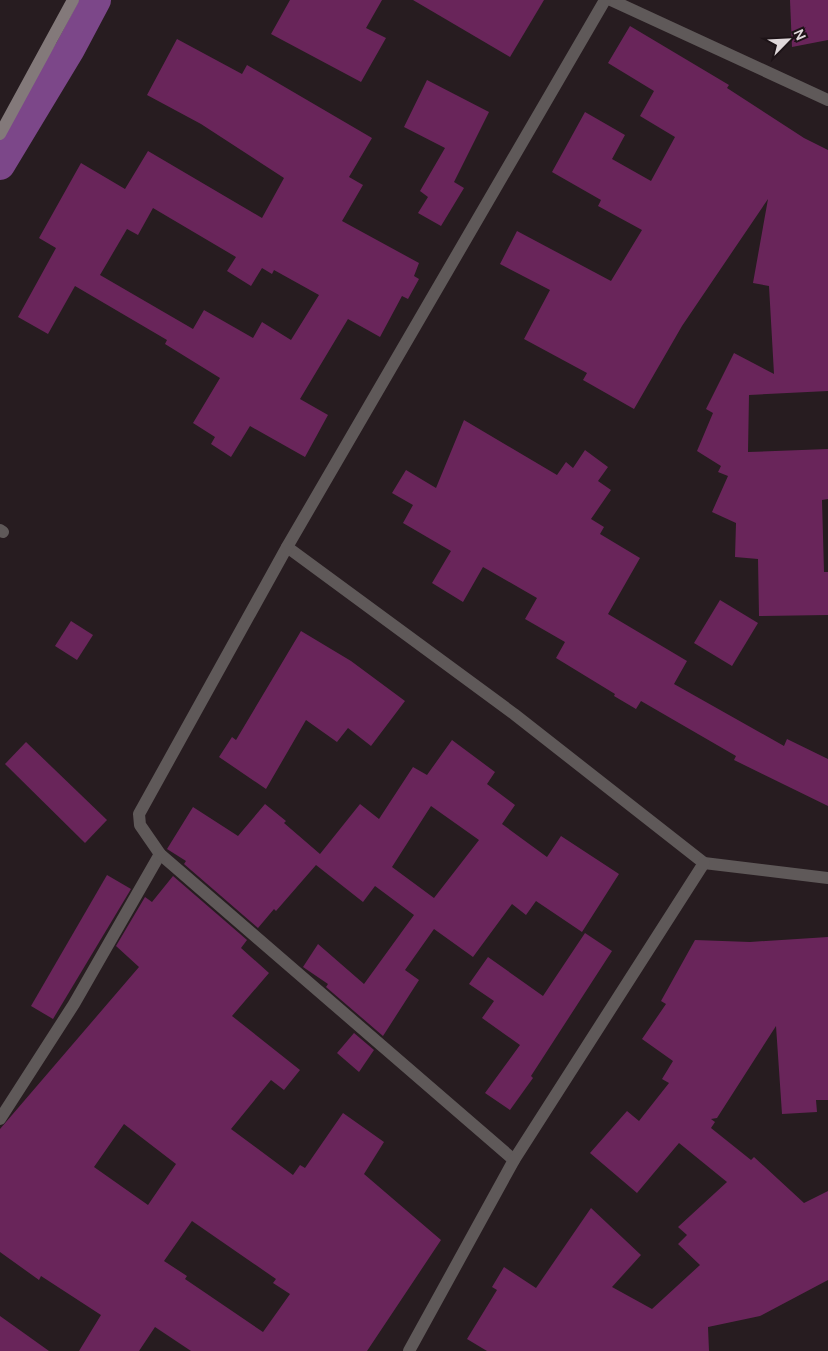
<svg xmlns="http://www.w3.org/2000/svg" width="828" height="1351" viewBox="0 0 828 1351" font-family="'DM Sans',sans-serif">
<rect width="100%" height="100%" fill="#271c20"/>
<g fill="none" stroke-linecap="round" stroke-linejoin="round">
<polyline stroke="#7c4789" stroke-width="30" points="0,165 70,49 96,0"/>
</g>
<g fill="#69255a" fill-rule="evenodd">
<polygon points="290,0 382,0 366,28 386,38 361,82 271,34"/>
<polygon points="413,0 544,0 510,57"/>
<polygon points="790,0 828,0 828,40 792,47"/>
<polygon points="630,26 729,85 727,88 804,138 828,150 828,391 749,395 748,452 828,449 828,499 822,500 824,572 828,572 828,615 759,616 758,559 735,557 736,523 712,512 728,476 718,472 721,466 697,451 713,413 706,409 734,353 774,374 769,286 753,283 768,199 682,326 634,409 583,380 587,373 524,339 550,290 500,264 517,231 611,281 642,230 598,206 601,200 552,172 585,112 625,135 612,159 651,181 675,137 640,116 654,91 608,63"/>
<path d="M177,39l65,35 5,-9 125,73 -23,39 14,8 -21,36 77,42 -5,13 5,3 -11,20 -6,-3 -22,41 -32,-18 -48,80 28,16 -23,42 -55,-31 -19,31 -20,-13 4,-7 -22,-14 27,-45 -55,-34 2,-4 -92,-54 -27,48 -30,-17 38,-69 -17,-10 42,-75 44,26 23,-38 114,67 22,-40 -83,-54 -54,-29zM153,208l83,49 -9,14 24,15 11,-18 10,6 2,-4 45,25 -28,45 -29,-18 -9,16 -49,-28 -11,19 -93,-54 27,-46 11,6z"/>
<polygon points="427,80 489,112 454,182 464,188 441,226 418,213 428,197 420,191 445,148 404,127"/>
<polygon points="464,420 557,475 566,462 573,468 585,450 608,467 598,481 611,490 591,519 604,527 600,534 640,558 608,614 687,661 674,684 784,746 787,739 828,759 828,806 734,760 736,756 641,701 636,709 614,696 615,694 556,658 565,642 525,619 537,598 483,567 463,602 432,583 451,551 403,523 413,505 392,493 406,470 436,488"/>
<polygon points="720,600 758,623 732,666 694,643"/>
<polygon points="71,621 93,635 77,660 55,646"/>
<polygon points="301,631 351,661 405,701 371,746 348,728 337,742 306,720 266,789 219,757 232,737 236,740"/>
<path d="M452,740l43,32 -8,12 28,21 -13,19 45,33 14,-21 58,38 -37,58 -46,-31 -10,14 -14,-11 -39,53 -39,-28 -29,41 14,10 -36,56 -57,-49 2,-3 -25,-17 15,-23 46,40 50,-69 -39,-29 -12,16 -47,-37 -40,46 -2,-2 -16,19 -74,-64 2,-3 -19,-12 26,-42 45,29 27,-32 21,17 -2,2 36,31 40,-50 19,15 34,-52 14,8zM431,806l48,34 -45,58 -42,-31z"/>
<polygon points="26,742 107,820 85,843 5,764"/>
<polygon points="107,875 131,889 53,1019 31,1006"/>
<path d="M173,876l74,64 -6,8 28,25 -37,43 68,54 -16,20 -13,-10 -40,49 62,46 7,-10 5,3 38,-55 41,29 -20,32 77,66 -74,111h-176l-36,-24 -16,24h-60l22,-36 -60,-39 -2,4 -39,-28v-123l139,-162 -23,-21 29,-49 7,5zM124,1124l52,40 -28,41 -54,-38zM192,1221l84,58 -3,4 17,11 -27,38 -78,-53 2,-3 -23,-15z"/>
<polygon points="585,933 612,951 531,1076 533,1078 510,1110 485,1093 520,1045 482,1018 494,1001 469,984 488,957 543,996"/>
<polygon points="828,937 828,1100 816,1100 817,1112 782,1114 776,1026 717,1118 711,1119 715,1122 711,1128 751,1160 754,1157 804,1203 828,1191 828,1280 760,1316 708,1327 709,1351 487,1351 467,1339 497,1290 492,1287 504,1267 536,1288 591,1208 641,1255 612,1287 652,1309 700,1265 678,1244 687,1235 678,1227 727,1182 679,1143 637,1193 590,1153 627,1111 639,1121 669,1083 662,1079 673,1061 642,1039 666,1004 661,1001 695,940 750,942"/>
<polygon points="354,1033 374,1050 359,1072 337,1053"/>
<polygon points="0,1316 49,1351 0,1351"/>
</g>
<g fill="none" stroke-linecap="round" stroke-linejoin="round">
<polyline stroke="#5f5959" stroke-width="12" points="0,530 3,532"/>
<g stroke="#5f5959" stroke-width="12">
<polyline points="611,0 828,100"/>
<polyline points="287,547 514,714 704,863 828,878"/>
<polyline points="0,1119 74,1004 160,854"/>
<polyline points="514,1160 160,854 140,825 139,814 287,547 605,0"/>
<polyline points="409,1351 514,1160 704,863"/>
</g>
<polyline stroke="#83797a" stroke-width="12" points="0,134 73,0"/>
</g>
<g transform="translate(788 40) rotate(66)" stroke="#1d1317" stroke-width="4" paint-order="stroke">
<path d="M0-4L9 19L0 12L-9 19Z" fill="#dfd8da"/>
<text y="-8" font-size="14" font-weight="bold" text-anchor="middle" fill="#dfd8da">N</text>
</g>
</svg>
